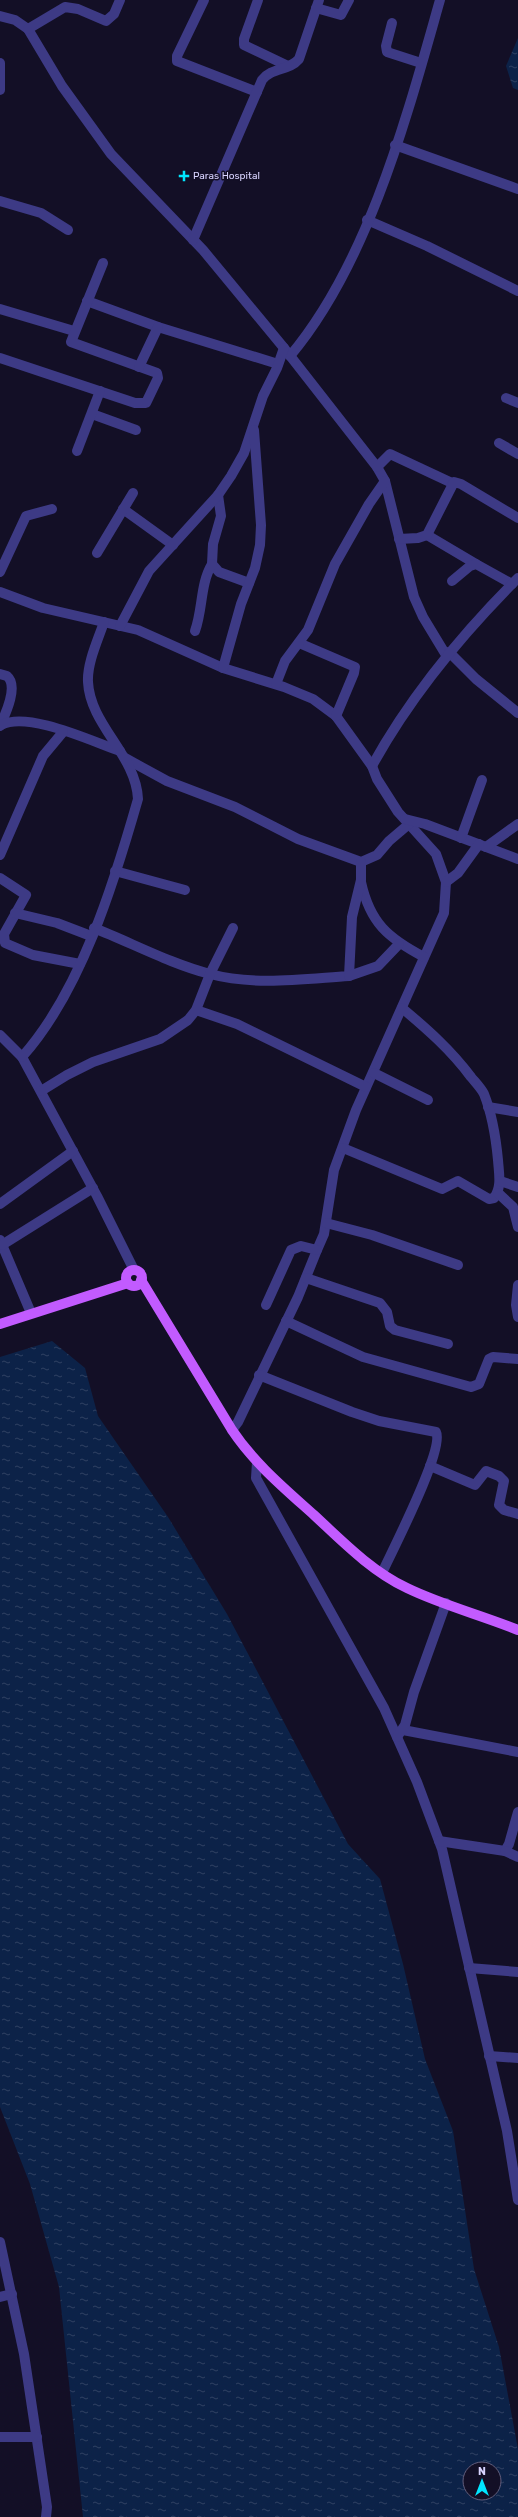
<svg xmlns="http://www.w3.org/2000/svg" width="518" height="2517" viewBox="0 0 518 2517" font-family="Rubik,sans-serif">
<defs>
<pattern id="water-ripples" width="26" height="14" patternUnits="userSpaceOnUse"><rect width="26" height="14" fill="#0c2248"/><path d="M2 4q2-2 4 0t4 0M15 11q2-2 4 0t4 0" fill="none" stroke="#2f4163"/></pattern>
</defs>
<rect width="100%" height="100%" fill="#130f26"/>
<g fill="url(#water-ripples)" fill-rule="evenodd">
<polygon points="518,38 518,90 513,88 506,66"/>
<path d="M52,1341l33,27 13,48 70,101 59,97 121,230 32,35 23,85 22,95 28,72 21,138 25,78 19,102v68h-435l-24,-230 -29,-103 -30,-77v-750zM470,2469h24v24h-24z"/>
</g>
<g fill="none" stroke-linecap="round" stroke-linejoin="round">
<g stroke="#3d3a85" stroke-width="10">
<polyline points="204,0 177,56 177,61 257,92"/>
<polyline points="258,0 244,39 244,45 288,66"/>
<polyline points="316,8 341,15 349,0"/>
<polyline points="0,16 15,20 28,29 62,86 111,154 203,250 284,348 377,467 385,481 414,597 423,617 446,655"/>
<polyline points="392,23 386,46 387,52 421,63"/>
<polyline points="28,29 65,7 78,9 106,21 114,14 120,0"/>
<polyline points="0,63 0,90"/>
<polyline points="395,145 518,189"/>
<polyline points="0,201 41,213 68,230"/>
<polyline points="367,220 427,246 518,291"/>
<path d="M193,240l69,-160c10,-13 27,-9 37,-21l20,-59"/>
<polyline points="87,301 158,327 278,364"/>
<polyline points="0,309 74,331"/>
<path d="M290,356c79,-94 117,-240 150,-356"/>
<polyline points="0,358 135,403 146,403 158,378 157,373 71,342 103,263"/>
<polyline points="139,367 158,327"/>
<polyline points="506,398 518,403"/>
<polyline points="92,414 136,430"/>
<polyline points="499,443 518,454"/>
<polyline points="77,451 100,391"/>
<polyline points="377,467 390,454 452,483"/>
<polyline points="218,495 221,516 213,544 212,564 219,572 249,583"/>
<polyline points="123,509 173,545"/>
<polyline points="427,535 476,564"/>
<polyline points="399,539 418,538 427,535 454,482 461,484 518,518"/>
<polyline points="97,553 133,493"/>
<polyline points="0,572 26,516 52,509"/>
<polyline points="452,581 470,566 476,564 512,584"/>
<polyline points="0,592 43,608 138,630 223,668 284,687 313,699 336,716 372,766 377,779 398,812 436,854 446,882 444,913 356,1110 334,1170 324,1234 317,1250 298,1297 238,1422 232,1430"/>
<polyline points="120,626 149,571 218,495 231,476 244,453 263,396 277,368 284,348"/>
<path d="M195,631c8,-22 5,-47 17,-67"/>
<polyline points="299,643 355,667 354,673 336,716"/>
<polyline points="449,652 476,679 518,713"/>
<polyline points="223,668 241,604 255,568 260,545 261,525 254,430"/>
<path d="M0,674l7,2c12,10 -2,39 -7,50"/>
<polyline points="276,684 285,661 308,630 335,564 369,504 385,481"/>
<path d="M1,725c27,-14 90,16 119,26"/>
<polyline points="125,758 167,781 235,807 298,839 361,862 377,855 389,841 409,824"/>
<path d="M372,766c39,-71 89,-131 146,-188"/>
<polyline points="405,819 425,824 518,859"/>
<polyline points="461,838 482,780"/>
<polyline points="486,847 518,824"/>
<polyline points="0,855 43,756 63,732"/>
<polyline points="115,871 185,890"/>
<polyline points="0,878 26,895 4,934 5,943 33,955 80,964"/>
<path d="M361,882c9,41 27,56 63,75"/>
<polyline points="446,882 458,873 479,844"/>
<polyline points="15,913 57,923 91,936"/>
<path d="M94,928c38,15 77,36 116,46 45,12 93,5 139,2l3,-59 9,-37v-18"/>
<polyline points="349,976 378,966 399,944"/>
<polyline points="196,1010 237,1024 366,1087"/>
<polyline points="0,1035 22,1057 97,1196 134,1270"/>
<path d="M22,1057c59,-66 92,-174 116,-258 -2,-44 -48,-74 -50,-117 -1,-19 10,-42 16,-60"/>
<polyline points="374,1073 428,1100"/>
<polyline points="41,1091 67,1075 93,1062 160,1039 188,1020 196,1010 210,974 233,928"/>
<polyline points="488,1107 518,1112"/>
<path d="M343,1148l99,41 16,-8 31,18 5,-1c8,-11 5,-24 4,-38 -2,-21 -6,-46 -14,-66 -3,-6 -9,-12 -13,-17 -20,-27 -44,-48 -69,-69"/>
<polyline points="500,1181 518,1187"/>
<polyline points="498,1193 513,1207 518,1227"/>
<polyline points="0,1204 73,1151"/>
<polyline points="326,1223 372,1235 458,1265"/>
<polyline points="0,1240 31,1313"/>
<polyline points="2,1245 93,1188"/>
<polyline points="306,1278 380,1303 387,1312 390,1326 395,1330 448,1344"/>
<polyline points="518,1285 516,1305 518,1317"/>
<polyline points="266,1305 291,1250 301,1246 317,1250"/>
<polyline points="286,1321 363,1357 471,1387 479,1384 489,1359 493,1357 518,1359"/>
<path d="M259,1375l93,37 27,9 57,11c9,17 -44,119 -54,141"/>
<polyline points="257,1462 256,1478 384,1708 417,1782 442,1849 507,2131 518,2200"/>
<polyline points="430,1466 475,1485 486,1471 499,1476 504,1481 499,1505 504,1510 518,1514"/>
<polyline points="403,1730 518,1752"/>
<polyline points="397,1737 405,1725 414,1692 446,1603"/>
<polyline points="439,1841 505,1851 509,1844 518,1812"/>
<polyline points="505,1851 518,1857"/>
<polyline points="469,1968 518,1972"/>
<polyline points="489,2056 518,2058"/>
<polyline points="0,2242 24,2354 47,2507 46,2517"/>
<polyline points="0,2297 12,2294"/>
<polyline points="0,2437 37,2437"/>
</g>
<g stroke="#c25bff" stroke-width="10">
<circle cx="134" cy="1278" r="8"/>
<path d="M141,1280l91,150c22,33 52,58 82,85 28,26 57,56 93,73 35,17 74,27 111,42"/>
<polyline points="0,1324 128,1283"/>
</g>
</g>
<path fill="#00e5ff" stroke="#130f26" stroke-width="1.5" d="M182 170h4v4h4v4h-4v4h-4v-4h-4v-4h4z"/>
<g text-anchor="middle" dominant-baseline="central" stroke-width="3" stroke-linejoin="round" paint-order="stroke">
<g font-size="10" fill="#d9d4ff" stroke="#130f26" text-anchor="start">
<text x="193" y="176">Paras Hospital</text>
</g>
</g>
<g transform="translate(482 2481)"><circle r="19" fill="#130f26" stroke="#625e7d"/>
<path d="M0-3L7 15L0 10L-7 15Z" fill="#00e5ff"/>
<text y="-6" font-size="11" font-weight="bold" text-anchor="middle" fill="#d9d4ff">N</text>
</g>
</svg>
